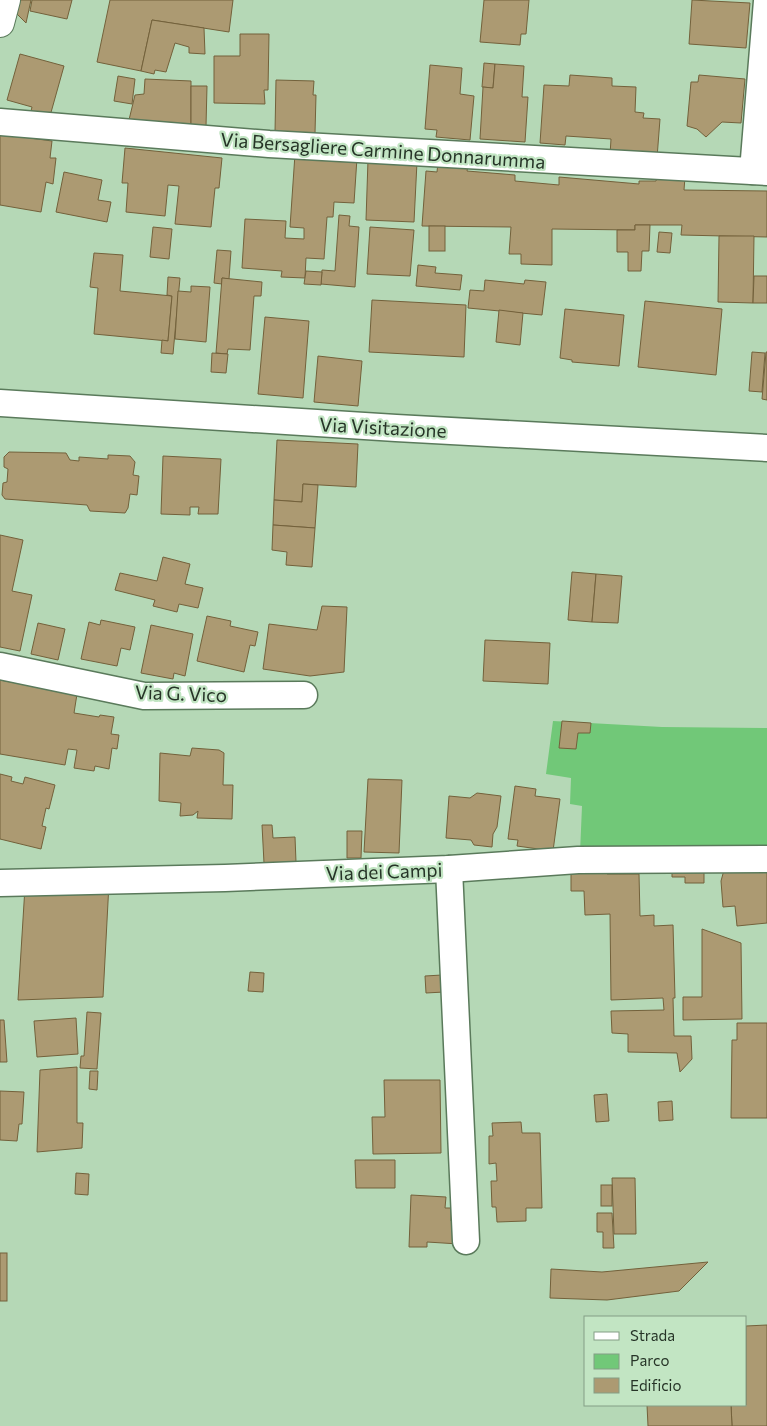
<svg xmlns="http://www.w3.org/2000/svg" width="767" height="1426" viewBox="0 0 767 1426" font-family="Commissioner,sans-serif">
<rect width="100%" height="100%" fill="#b5d8b6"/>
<polygon fill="#71c878" points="553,721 662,727 767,728 767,853 580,853 582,806 570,804 571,778 546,774"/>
<g fill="#ac9a72" stroke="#73613b">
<polygon points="19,0 31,0 26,23 16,13"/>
<polygon points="32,0 72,0 67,19 30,11"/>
<polygon points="110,0 233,0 229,32 152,20 141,71 97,62"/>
<polygon points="484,0 529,0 526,34 521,34 520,45 480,42"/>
<polygon points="692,0 750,3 746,48 689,44"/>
<polygon points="152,20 204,28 205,54 189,53 189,47 175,43 166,72 155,70 154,74 141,71"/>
<polygon points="240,34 269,34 268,90 264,90 265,104 214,103 214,56 240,56"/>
<polygon points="20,54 64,66 50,116 31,111 32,107 7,100"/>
<polygon points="484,63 495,64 493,88 482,87"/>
<polygon points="495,64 524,66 522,97 528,97 525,142 480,139 483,87 493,88"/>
<polygon points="430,65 462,68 460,94 474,96 470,140 436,137 437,130 425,129"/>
<polygon points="570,75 612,78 612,86 636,87 635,112 644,113 643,118 660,119 657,158 610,155 611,139 566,136 565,145 540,143 544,85 569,86"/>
<polygon points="699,75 745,79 741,123 722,122 706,137 697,129 687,126 691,82 698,82"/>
<polygon points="118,76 135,79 132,104 114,101"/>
<polygon points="145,79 191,81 191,127 128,124 135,95 144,94"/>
<polygon points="276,80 314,81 313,95 316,95 315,133 275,132"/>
<polygon points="191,86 207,86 206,126 191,126"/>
<polygon points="0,134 52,141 50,158 56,158 53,184 46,182 41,212 0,205"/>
<polygon points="125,148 222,158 219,188 215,188 211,227 175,224 179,186 168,185 165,216 126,212 128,183 122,183"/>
<polygon points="295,154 357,158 354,203 334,202 333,217 327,217 324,259 306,258 305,278 281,277 282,271 242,268 245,219 286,221 285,238 304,239 304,228 290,227"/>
<polygon points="368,160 417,162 414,222 366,220"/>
<polygon points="438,162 468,165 467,171 515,175 515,181 559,185 559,177 639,184 639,181 656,181 657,177 685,177 684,190 767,191 767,237 681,235 682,225 635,225 635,230 552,229 552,265 521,264 521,254 509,254 511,227 422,226 426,171 437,172"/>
<polygon points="64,172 102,180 98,200 111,202 107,222 56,212"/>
<polygon points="339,215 350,216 349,226 359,227 355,287 321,284 322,270 335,271"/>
<polygon points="635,225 650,225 649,251 642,251 641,271 628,271 628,252 617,252 617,230 635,230"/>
<rect x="429" y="226" width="16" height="25"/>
<polygon points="153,227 172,229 169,259 150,257"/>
<polygon points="370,227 414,230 410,276 367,274"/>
<polygon points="659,232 672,233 670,253 657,252"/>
<polygon points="719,236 754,236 753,303 718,302"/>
<polygon points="217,250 231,251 229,279 222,278 222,284 214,283"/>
<polygon points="94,253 123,255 120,291 172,296 168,341 94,334 98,288 90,287"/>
<polygon points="418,265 436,267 435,273 462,275 460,290 416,286"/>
<polygon points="306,271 322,272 321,285 304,284"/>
<polygon points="754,276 767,276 767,303 753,303"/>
<polygon points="168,277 180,278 173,354 161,353 162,340 168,341 172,296 167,295"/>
<polygon points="222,278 262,282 261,296 254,296 250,350 228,349 227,354 216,353"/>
<polygon points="485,280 524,284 525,280 546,282 542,315 468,308 470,290 484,291"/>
<polygon points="191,286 210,287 206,342 175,339 178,291 191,292"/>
<polygon points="372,300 466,305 464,357 369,352"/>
<polygon points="645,301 722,309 716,375 638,367"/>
<polygon points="565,309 624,315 619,366 572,362 572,360 560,358"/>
<polygon points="499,310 523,313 520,345 496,342"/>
<polygon points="265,317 309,321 303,398 258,394"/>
<polygon points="752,352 765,353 762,392 749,391"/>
<polygon points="766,352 767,352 767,400 762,399"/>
<polygon points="212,353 228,354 226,373 211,372"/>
<polygon points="318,356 362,361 358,406 314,402"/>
<polygon points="277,440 358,444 356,487 303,484 302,502 274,500"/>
<polygon points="9,452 66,453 70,460 79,461 79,457 108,459 108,455 130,456 135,462 133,475 139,476 137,495 130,494 128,508 125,513 90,511 87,505 5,499 2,495 3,483 7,482 8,469 4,467 4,457"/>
<polygon points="163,456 221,459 218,514 198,514 199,507 190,507 190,515 161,514"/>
<polygon points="303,484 318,485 315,528 273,525 274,500 302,502"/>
<polygon points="273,525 315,528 312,567 286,565 287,552 272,550"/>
<polygon points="0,535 23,540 12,591 32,595 20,651 0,647"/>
<polygon points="163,557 190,564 185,584 203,588 198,608 179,604 177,612 153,606 155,600 115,590 120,573 157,581"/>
<polygon points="572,572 596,574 592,622 568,620"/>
<polygon points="596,574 622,576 618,623 592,622"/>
<polygon points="322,606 347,607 344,672 310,676 263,669 269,624 317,630"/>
<polygon points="207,616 231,621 230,626 258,632 255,646 250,645 244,672 197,661"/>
<polygon points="101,620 135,627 130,650 121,648 117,666 81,659 89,622 100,625"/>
<polygon points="38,623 65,629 58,660 31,654"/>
<polygon points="151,625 193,634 185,676 174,673 173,679 141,673"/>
<polygon points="485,640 550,643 548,684 483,681"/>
<polygon points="0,680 77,694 74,713 99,717 100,715 114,717 111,734 119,735 117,749 112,748 109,769 95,766 94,771 74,768 77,750 68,749 65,765 0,754"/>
<polygon points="562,721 591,723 590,733 578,733 576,749 559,748"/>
<polygon points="192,748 219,750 224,753 223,785 233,785 232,819 197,818 198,811 193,815 180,816 181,803 159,801 160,753 190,756"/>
<polygon points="0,774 12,777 11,781 23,784 25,777 55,785 49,809 46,808 42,826 46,827 41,849 0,839"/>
<polygon points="368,779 402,780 399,853 364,852"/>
<polygon points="515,786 536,789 535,796 560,799 553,851 517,846 518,840 508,839"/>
<polygon points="477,793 501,796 497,827 493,834 492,847 474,845 471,840 446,838 449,796 470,798"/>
<polygon points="262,825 272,825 273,838 295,837 296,862 264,863"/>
<polygon points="347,831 362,831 361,858 347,858"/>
<polygon points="672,863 704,864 704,883 685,883 685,877 672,877"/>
<polygon points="607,865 607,874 639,874 640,916 654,915 654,926 673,925 675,998 673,998 674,1036 691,1036 692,1059 680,1072 677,1053 628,1052 628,1034 612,1033 611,1011 664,1010 663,998 611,1000 610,914 585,915 584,891 571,891 571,866"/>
<polygon points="767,866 767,923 737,926 735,906 723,907 721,881 724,870"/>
<polygon points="109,883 103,997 18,1000 25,887"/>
<polygon points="702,929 741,943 742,1019 683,1020 683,997 702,997"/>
<polygon points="250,972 264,973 263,992 248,991"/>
<polygon points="442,975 444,992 426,993 425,976"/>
<polygon points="87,1012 101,1013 97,1069 80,1068 81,1056 84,1056"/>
<polygon points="76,1018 78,1054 37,1057 34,1021"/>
<polygon points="0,1020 4,1020 7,1062 0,1062"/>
<polygon points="737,1023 767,1023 767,1118 731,1118 732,1040 737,1040"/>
<polygon points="77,1067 77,1123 83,1123 82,1148 37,1152 40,1070"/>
<polygon points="90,1071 98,1071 97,1090 89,1089"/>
<polygon points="384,1080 440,1080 441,1153 373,1154 372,1117 385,1117"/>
<polygon points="0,1091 24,1092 22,1124 19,1124 17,1141 0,1140"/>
<polygon points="607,1094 609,1121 596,1122 594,1095"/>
<polygon points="672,1101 673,1120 659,1121 658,1102"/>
<polygon points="521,1122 522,1133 540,1133 542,1208 526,1208 526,1221 497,1222 496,1207 492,1207 491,1181 497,1181 496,1163 489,1164 489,1136 493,1136 492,1123"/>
<polygon points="355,1160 395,1160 395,1188 356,1188"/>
<polygon points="76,1173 89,1174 88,1195 75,1194"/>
<polygon points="612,1178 635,1178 636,1234 614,1234"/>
<rect x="601" y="1185" width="11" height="21"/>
<polygon points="411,1195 446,1197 445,1208 451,1208 451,1221 460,1221 459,1244 427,1242 427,1247 409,1247"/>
<polygon points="597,1213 612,1213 614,1248 603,1248 603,1232 597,1232"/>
<rect x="0" y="1253" width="7" height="48"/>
<polygon points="708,1262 679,1291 607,1300 550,1298 551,1269 602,1272"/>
<polygon points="767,1325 767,1426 732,1426 731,1405 746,1405 746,1326"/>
<polygon points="647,1405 731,1405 732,1426 648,1426"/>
</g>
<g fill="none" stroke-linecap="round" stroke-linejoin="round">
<g stroke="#5a7a5b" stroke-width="29">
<g id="minor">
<polyline points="0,122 269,144 767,172"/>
<polyline points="753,171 767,1"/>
<polyline points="0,403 396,428 767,448"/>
<polyline points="0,666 144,696 304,695"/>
<polyline points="449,869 466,1241"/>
<polyline points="0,883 225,878 449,869 578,860 767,859"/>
</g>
</g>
<g stroke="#5a7a5b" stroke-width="30">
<polyline id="major" points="0,23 6,0"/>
</g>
<use href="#minor" stroke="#fff" stroke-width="26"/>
<use href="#major" stroke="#fff" stroke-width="28"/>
</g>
<g text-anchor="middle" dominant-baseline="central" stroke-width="4.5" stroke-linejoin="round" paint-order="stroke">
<g font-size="19" fill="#263427" stroke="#c2e5c3">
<text transform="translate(383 150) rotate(4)">Via Bersagliere Carmine Donnarumma</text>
<text transform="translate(383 427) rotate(3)">Via Visitazione</text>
<text transform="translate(181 693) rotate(2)">Via G. Vico</text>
<text transform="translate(384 871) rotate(-2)">Via dei Campi</text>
</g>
</g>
<rect x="584" y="1316" width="162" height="90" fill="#c2e5c3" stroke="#849e85"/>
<rect x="594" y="1332" width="25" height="8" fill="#ffffff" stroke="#849e85"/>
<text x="630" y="1341" font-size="15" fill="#263427">Strada</text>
<rect x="594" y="1354" width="25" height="15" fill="#71c878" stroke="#849e85"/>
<text x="630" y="1366" font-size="15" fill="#263427">Parco</text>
<rect x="594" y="1378" width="25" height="15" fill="#ac9a72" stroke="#849e85"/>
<text x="630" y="1391" font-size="15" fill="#263427">Edificio</text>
</svg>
